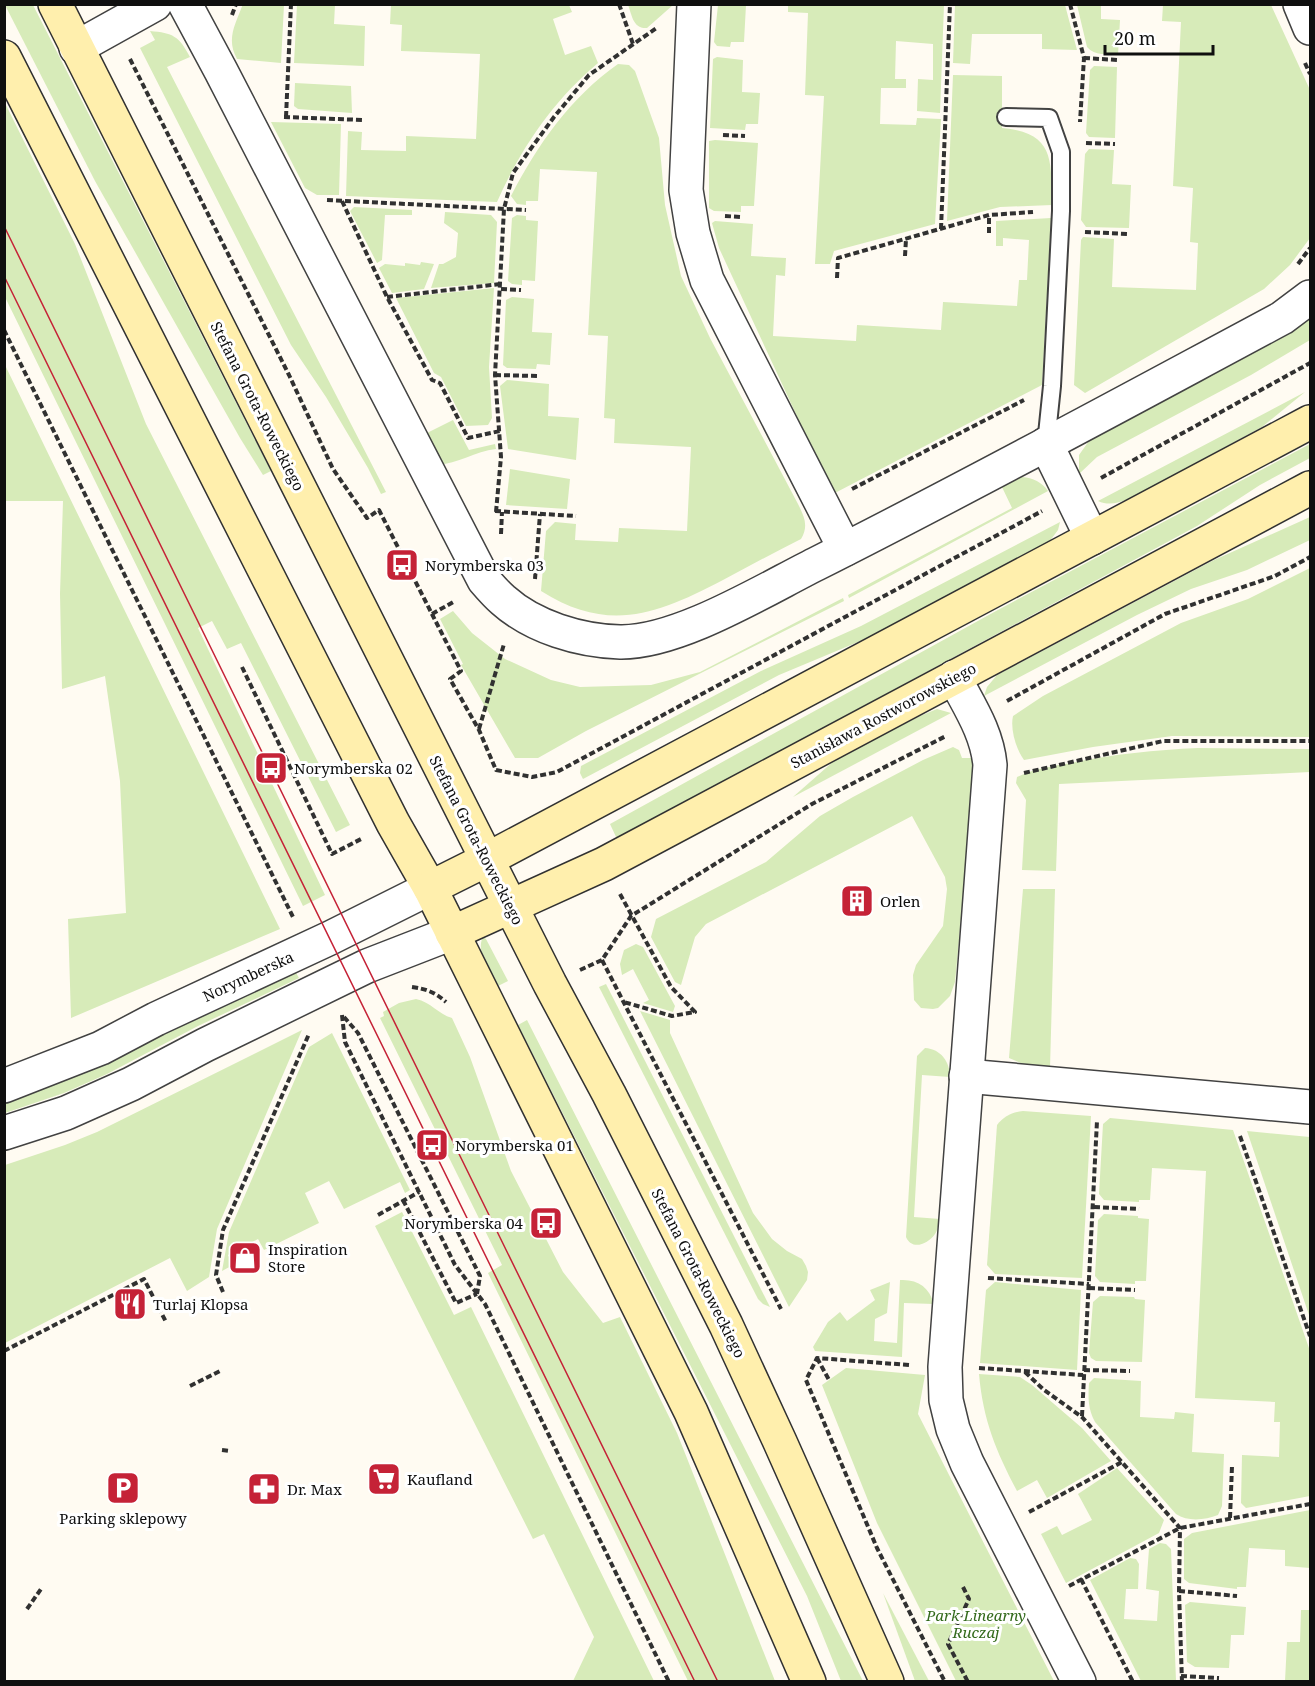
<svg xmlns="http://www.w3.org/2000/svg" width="1315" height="1686" viewBox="0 0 1315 1686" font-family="'Noto Serif',serif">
<rect width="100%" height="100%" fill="#fffbf2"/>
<g fill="#d7ebb9">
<path d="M243,4l41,1 -3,58 -44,-4c-11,-20 -2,-34 6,-55z"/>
<polygon points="788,4 944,5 940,113 917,111 918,79 933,80 933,44 896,41 895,79 906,79 906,88 881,88 880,124 916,125 917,118 941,119 935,224 834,251 830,264 815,264 824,96 805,95 808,13 788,12"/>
<polygon points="5,5 33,5 271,471 263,475 240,438 95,181"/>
<polygon points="297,5 335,5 334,24 365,26 364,66 294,63"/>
<path d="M391,5h178l3,7 -19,7 12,36 26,-9 7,17c-45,38 -77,85 -101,139l-151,-6 2,-65 14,1 -1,18 45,1v-15l70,3 4,-85 -79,-3 1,-26 -12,-1z"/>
<path d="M628,5v-1l45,1 -26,23c-14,1 -15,-13 -19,-23z"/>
<polygon points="718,5 746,5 744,42 731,42 730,47 717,46 714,42"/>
<polygon points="955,5 1065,5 1077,50 1042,49 1042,34 972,34 970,64 953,63"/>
<path d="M1077,5h24v14l19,1 -2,35c-11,-1 -23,1 -31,-8z"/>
<polygon points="1163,5 1271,5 1310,90 1310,238 1290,265 1264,289 1085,393 1074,385 1081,240 1083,237 1114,239 1112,287 1196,290 1198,243 1190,242 1193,188 1173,186 1181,22 1162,21"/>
<path d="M150,31c23,2 29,5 40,26l-23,10 219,425 -5,2 -13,-26 -42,-71 -35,-52 -151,-297 15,-8z"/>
<polygon points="717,57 743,60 742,92 760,93 758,124 746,124 745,130 710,128 713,59"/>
<path d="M618,64l11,1 6,6 24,67 6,67 16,71 29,62 88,166c6,12 11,22 3,35 -26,13 -52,27 -78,41 -65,34 -114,54 -182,11l5,-60 9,-9 21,2 -1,16 43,2 1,-14 68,3 4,-84 -77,-4 1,-24 -11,-1 4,-82 -20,-1 9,-163 -57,-3 -2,32h-12v4l-9,-1 -6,-8c27,-52 59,-98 107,-132z"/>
<polygon points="1094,66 1117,67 1115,138 1089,137 1086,133 1090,70"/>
<path d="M953,75l49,1v52c53,5 49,32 50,77l-52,2 -53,14z"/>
<polygon points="295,83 351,86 352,113 298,109 294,106"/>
<polygon points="5,103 75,244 146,424 350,825 336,832 241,643 227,649 212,621 198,628 325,895 303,906 5,297"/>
<polygon points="271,122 341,124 339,195 317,195 305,188"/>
<polygon points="715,140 758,143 754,206 741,206 741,212 714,211 709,208 709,141"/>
<polygon points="1089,149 1114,150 1112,184 1131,185 1129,228 1086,227 1081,220 1085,154"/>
<polygon points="354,207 412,210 412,215 385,215 382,260 377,263 350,211"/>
<polygon points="445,212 491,215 497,222 494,283 431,288 439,264 443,264 456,257 458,233 444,223"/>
<polygon points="517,215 526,216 526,220 538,221 535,281 522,280 522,285 512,284 508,281 512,218"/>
<polygon points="1051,218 1042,385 833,494 719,248 712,223 715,221 753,224 751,256 786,258 785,276 776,275 773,336 856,341 857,325 941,330 943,302 1017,306 1019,280 1027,280 1029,240 1003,238 1003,246 996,246 996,221"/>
<polygon points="421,262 434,264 424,289 392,293 379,268 385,264 405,266 405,263 420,265"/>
<polygon points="494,288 489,367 492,418 488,425 466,426 441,377 434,373 396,298"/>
<polygon points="512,297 534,299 532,332 552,333 550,365 537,364 536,369 507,368 503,365 506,300"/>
<polygon points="1310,316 1310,340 1251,375 1097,457 1079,474 1079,455 1091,438"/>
<polygon points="4,363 280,929 71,1018 68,919 126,913 120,781 105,676 62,689 60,594 63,501 5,501"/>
<polygon points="507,380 549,384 548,416 579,418 576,460 508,449 500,386"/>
<path d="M1305,392l-43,35 -133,72c-12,4 -20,7 -31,2z"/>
<path d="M453,420l16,30 26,-6 1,5c-21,2 -38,15 -59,16l-16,-29z"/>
<polygon points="1310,444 1310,458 1260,485 1197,526 617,839 610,824 996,611"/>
<polygon points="510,469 570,479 567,509 506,505"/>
<path d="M1022,477c11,1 20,5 26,14l-199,107 -1,-3 164,-87 -11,-23z"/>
<polygon points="1310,517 1310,540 1247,570 1191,589 1137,615 984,696 987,687 997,675 1212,561"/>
<polygon points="1060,522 1058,530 1049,542 870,637 779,675 583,779 580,773 581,766 761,671 861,626"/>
<path d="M1310,568v169l-138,-1 -79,11 -69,13c-8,-11 -14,-31 -11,-44l30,-20 138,-73 67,-24z"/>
<polygon points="843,598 844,601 586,731 538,758 515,758 461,665 463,664 440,619 453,611 472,633 505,659 551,680 580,687 651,685 700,672"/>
<polygon points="937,709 951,713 793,797 835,760 920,716"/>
<polygon points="953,747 959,750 962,758 973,758 973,793 955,982 950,996 938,1008 933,1009 921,1008 914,1000 913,975 916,965 943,926 947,889 945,877 912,816 706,924 695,937 681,985 675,982 651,937 656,919 766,862 820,816 853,797 923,760"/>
<path d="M1198,748l112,1v23l-251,12 -3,87 -34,-1 4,-70 -10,-17 1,-6c17,-8 35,-11 54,-14 43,-9 84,-13 127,-15z"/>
<polygon points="1023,889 1055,889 1050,1068 1026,1065 1009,1058"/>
<path d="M483,937l3,2 22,42 -10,5c-7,-12 -23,-35 -15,-49z"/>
<polygon points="636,944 643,947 675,1006 673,1012 643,1003 649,1000 633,969 622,975 620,964 624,950"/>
<polygon points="294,969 299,978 198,1026 107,1074 64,1093 5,1113 4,1103 87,1072 192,1017"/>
<polygon points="606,984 770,1307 763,1304 758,1299 599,987"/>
<path d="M416,999c15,3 22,15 36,19l18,39 41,114 52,101 40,51 17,-6 57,116 98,248h-87l-200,-408 14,-8 -122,-247 4,-2 -1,-4 16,-9z"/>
<polygon points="640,1011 670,1020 670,1033 753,1213 772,1239 787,1251 802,1259 806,1266 808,1272 807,1280 789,1307"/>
<polygon points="527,1020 834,1624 863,1681 841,1681 807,1596 518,1025"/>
<polygon points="302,1030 217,1229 209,1277 187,1291 170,1258 5,1343 5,1165 65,1145 97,1132"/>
<polygon points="332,1033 410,1190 405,1193 400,1182 344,1209 329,1181 305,1193 319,1223 264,1250 258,1239 228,1255 233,1265 222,1271 229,1232 309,1047"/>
<path d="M925,1048c16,1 25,14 25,29l-28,-2 -8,142 26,2c-2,5 -2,11 -5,15 -7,10 -23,17 -29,3l11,-181z"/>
<path d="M1023,1111l68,5 -9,162 -87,-4 -8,-9 10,-140c7,-9 15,-13 26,-14z"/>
<polygon points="1110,1118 1233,1130 1310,1351 1310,1496 1246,1508 1241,1503 1242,1455 1279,1457 1280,1422 1274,1422 1275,1402 1195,1398 1206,1171 1152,1168 1150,1200 1139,1200 1139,1202 1104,1200 1099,1194 1103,1124"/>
<polygon points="1247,1131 1310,1137 1310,1318"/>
<polygon points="402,1212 454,1315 471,1307 654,1681 573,1681 594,1637 544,1534 533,1539 375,1226"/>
<polygon points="1104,1214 1138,1216 1138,1218 1149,1219 1146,1281 1135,1281 1135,1284 1100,1282 1095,1276 1098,1220"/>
<path d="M900,1280c18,-1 29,7 34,24l-30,-1 -2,54 -87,-6 -2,-4 15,-25 12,-10 7,9 28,-21 -5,-10 20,-8 -3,31 -12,6 -1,22 23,2z"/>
<polygon points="995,1282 1081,1290 1077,1370 980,1363 986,1290"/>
<polygon points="1100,1296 1134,1297 1135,1299 1145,1300 1142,1362 1096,1361 1091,1358 1089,1353 1093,1302"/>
<polygon points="846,1368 925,1375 918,1414 1054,1681 956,1681 877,1523 822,1385"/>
<path d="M979,1374l41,3 12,8 50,43 29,33 -64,37 -10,-18 -20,11c-21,-40 -34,-71 -38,-117z"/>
<path d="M1094,1378l47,3 -1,36 34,2 1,-7 19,2 -2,38 32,2 -2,52 -4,9c-13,5 -30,7 -42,-1l-81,-92c-7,-13 -7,-24 -6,-39z"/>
<polygon points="1117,1468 1164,1520 1159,1533 1066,1583 1041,1534 1057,1526 1062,1535 1092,1520 1078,1494"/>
<polygon points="1310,1510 1310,1568 1285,1566 1285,1550 1249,1548 1246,1587 1237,1587 1237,1589 1189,1583 1184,1579 1184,1539 1192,1533"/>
<polygon points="1160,1543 1166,1544 1171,1549 1176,1681 1141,1681 1090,1580 1130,1558 1136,1559 1139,1564 1138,1589 1126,1589 1124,1619 1157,1621 1159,1591 1146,1589 1149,1549"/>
<polygon points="883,1593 929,1681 915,1681"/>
<polygon points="1190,1602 1246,1607 1244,1635 1231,1635 1229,1668 1195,1667 1187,1662 1185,1605"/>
<polygon points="1301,1610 1310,1610 1310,1681 1285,1681 1287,1642 1300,1642"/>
</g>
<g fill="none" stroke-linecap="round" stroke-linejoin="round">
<g stroke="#424242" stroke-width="20">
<polyline id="lane" points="1006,117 1049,118 1061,152 1061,211 1052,386 1046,444"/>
</g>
<g stroke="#424242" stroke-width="36">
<g id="street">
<path d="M185,4l36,67 263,509c6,7 12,14 19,20 30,27 77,41 117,42 58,1 144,-52 196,-78 157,-79 311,-163 466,-246l28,-21"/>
<polyline points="694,4 686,190 693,233 707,280 845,549"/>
<polyline points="1300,4 1310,28"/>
<polyline points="76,48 155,4"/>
<polyline points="1046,444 1092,538"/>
<path d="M954,677c15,29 33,55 36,88l-45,602 1,33 7,29 14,34 112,219"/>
<polyline points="966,1076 1310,1107"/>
<polyline points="4,1086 101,1048 156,1019 330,938 430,888"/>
<polyline points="4,1133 66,1113 131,1084 205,1045 367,966 452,933"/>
</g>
</g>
<g stroke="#313131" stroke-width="36">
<g id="secondary">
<polyline points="55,4 550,984 609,1094 726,1325 780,1442 887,1682"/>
<polyline points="4,57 393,823 430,888 691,1412 809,1682"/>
<polyline points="430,888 488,859 1310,422"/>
<polyline points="452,933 604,864 1310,488"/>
</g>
</g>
<g stroke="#313131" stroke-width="4" stroke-dasharray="6 3" stroke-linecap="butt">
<polyline points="619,4 633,44"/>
<polyline points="1070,4 1084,58 1080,122"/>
<polyline points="232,15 236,4"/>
<polyline points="1084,58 1118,60"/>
<polyline points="130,59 289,375 333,469 367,518 379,510 461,671 450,679 479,730 496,770 532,777 557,772 1042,511"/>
<polyline points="1305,63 1310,74"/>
<polyline points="284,117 363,120"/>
<polyline points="286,117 291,4"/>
<polyline points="723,135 745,136"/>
<polyline points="1086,143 1115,144"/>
<polyline points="327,200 526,210"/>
<polyline points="342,201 387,297 432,380 440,383 468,438 500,431"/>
<polyline points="725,216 741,217"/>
<polyline points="941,229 950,4"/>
<polyline points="1085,232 1129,234"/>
<polyline points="989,233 989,215"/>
<polyline points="905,256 906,239"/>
<polyline points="1298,264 1310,248"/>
<polyline points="837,278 838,258 989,215 1033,212"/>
<polyline points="501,289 521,290"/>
<polyline points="387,297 501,284"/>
<polyline points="4,330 293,917"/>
<polyline points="495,375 537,376"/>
<polyline points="1101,478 1310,363"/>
<polyline points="4,489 6,489"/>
<polyline points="852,489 1024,400"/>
<polyline points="495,511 576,516"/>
<polyline points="496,512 501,457 495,375 504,209 513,173 554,117 589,75 658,27"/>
<polyline points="501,534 502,512"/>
<polyline points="535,579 540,514"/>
<polyline points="432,614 455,601"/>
<polyline points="242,667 332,854 363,838"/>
<polyline points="1007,701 1165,614 1275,576 1310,557"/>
<polyline points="479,729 504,644"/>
<polyline points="1024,773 1163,741 1310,741"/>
<polyline points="620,894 671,987 695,1012 672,1016 624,1002"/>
<polyline points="602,960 781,1309"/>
<polyline points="580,970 602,960 631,916 812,804 946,736"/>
<path d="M412,987c14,2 23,5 34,15"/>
<polyline points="342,1015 345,1042 455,1265 485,1304 669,1682"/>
<polyline points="344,1017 358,1033 480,1276 477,1294"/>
<polyline points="1240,1136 1310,1336"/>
<polyline points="403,1200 456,1303 477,1294"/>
<polyline points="1094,1207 1139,1209"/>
<polyline points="378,1215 419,1192"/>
<polyline points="988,1278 1089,1284"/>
<polyline points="1089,1288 1135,1290"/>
<polyline points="223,1292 216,1275 223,1230 309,1034"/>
<polyline points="4,1351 144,1279 166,1322"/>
<polyline points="817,1358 829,1380"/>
<polyline points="909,1365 817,1358 806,1380 877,1548 945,1682"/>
<polyline points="979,1368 1083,1375"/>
<polyline points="1084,1370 1130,1371"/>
<polyline points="1025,1372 1044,1390 1082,1417 1180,1528 1179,1591 1182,1682"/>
<polyline points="190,1386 222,1370"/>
<polyline points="1082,1416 1097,1121"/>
<polyline points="222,1450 230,1451"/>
<polyline points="1029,1512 1122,1462"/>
<polyline points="1230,1518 1232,1466"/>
<polyline points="1081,1579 1133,1682"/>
<polyline points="1069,1586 1180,1528 1310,1504"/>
<polyline points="963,1587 969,1599 948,1644 968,1682"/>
<polyline points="1179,1591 1237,1596"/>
<polyline points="27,1609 41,1589"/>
<polyline points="1181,1676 1219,1678"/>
</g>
<use href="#lane" stroke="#fff" stroke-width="16"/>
<use href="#street" stroke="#fff" stroke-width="33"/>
<use href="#secondary" stroke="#ffefad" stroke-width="33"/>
<g stroke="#c52237" stroke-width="1.5">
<polyline points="4,226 718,1682"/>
<polyline points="4,276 695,1682"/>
</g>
</g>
<defs>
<g id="bus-square" transform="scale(1.725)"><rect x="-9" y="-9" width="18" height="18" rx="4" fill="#c52237" stroke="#fff"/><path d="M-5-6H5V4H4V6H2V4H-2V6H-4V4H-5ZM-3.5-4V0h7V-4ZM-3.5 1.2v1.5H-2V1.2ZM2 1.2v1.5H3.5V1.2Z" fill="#fff"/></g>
<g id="building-square" transform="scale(1.725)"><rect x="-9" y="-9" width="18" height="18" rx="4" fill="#c52237" stroke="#fff"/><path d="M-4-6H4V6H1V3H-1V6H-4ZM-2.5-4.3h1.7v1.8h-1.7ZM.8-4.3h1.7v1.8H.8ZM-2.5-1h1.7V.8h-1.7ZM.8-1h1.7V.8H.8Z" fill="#fff"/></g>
<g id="shop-square" transform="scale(1.725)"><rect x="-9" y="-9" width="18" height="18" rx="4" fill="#c52237" stroke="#fff"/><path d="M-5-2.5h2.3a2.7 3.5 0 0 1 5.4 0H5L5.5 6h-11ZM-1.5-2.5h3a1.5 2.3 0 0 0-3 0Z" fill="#fff"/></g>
<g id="restaurant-square" transform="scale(1.725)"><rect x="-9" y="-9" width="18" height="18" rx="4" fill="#c52237" stroke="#fff"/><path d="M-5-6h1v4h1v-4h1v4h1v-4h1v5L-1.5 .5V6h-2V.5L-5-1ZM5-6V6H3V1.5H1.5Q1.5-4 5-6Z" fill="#fff"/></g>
<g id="supermarket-square" transform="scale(1.725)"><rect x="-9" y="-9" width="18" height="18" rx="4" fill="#c52237" stroke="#fff"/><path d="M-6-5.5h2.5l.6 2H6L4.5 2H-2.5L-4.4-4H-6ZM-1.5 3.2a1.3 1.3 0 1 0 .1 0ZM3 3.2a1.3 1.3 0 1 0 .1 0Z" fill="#fff"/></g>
<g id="parking-square" transform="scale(1.725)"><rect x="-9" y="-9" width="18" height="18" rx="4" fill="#c52237" stroke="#fff"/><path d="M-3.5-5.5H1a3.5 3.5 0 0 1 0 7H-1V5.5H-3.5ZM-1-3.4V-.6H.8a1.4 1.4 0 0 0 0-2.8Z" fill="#fff"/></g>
<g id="pharmacy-square" transform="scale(1.725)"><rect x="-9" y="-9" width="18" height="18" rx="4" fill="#c52237" stroke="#fff"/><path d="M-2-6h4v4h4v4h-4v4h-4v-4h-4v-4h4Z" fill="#fff"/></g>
</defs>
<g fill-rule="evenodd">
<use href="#bus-square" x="402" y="565"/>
<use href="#bus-square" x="271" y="768"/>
<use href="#building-square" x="857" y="901"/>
<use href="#bus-square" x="432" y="1145"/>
<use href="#bus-square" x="546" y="1223"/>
<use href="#shop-square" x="245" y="1258"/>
<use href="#restaurant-square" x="130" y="1304"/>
<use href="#supermarket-square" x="384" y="1479"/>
<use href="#parking-square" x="123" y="1488"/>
<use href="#pharmacy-square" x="264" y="1489"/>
</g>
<g text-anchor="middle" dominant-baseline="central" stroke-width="6" stroke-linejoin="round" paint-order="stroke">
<g font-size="15" fill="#0f0f0f" stroke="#fff">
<text transform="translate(258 406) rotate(63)">Stefana Grota-Roweckiego</text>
<text transform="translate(883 715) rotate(-28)">Stanisława Rostworowskiego</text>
<text transform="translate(477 840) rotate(63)">Stefana Grota-Roweckiego</text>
<text transform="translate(248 976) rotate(-25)">Norymberska</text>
<text transform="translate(699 1273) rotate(63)">Stefana Grota-Roweckiego</text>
</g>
<g font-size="15" fill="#0f0f0f" stroke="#fff" text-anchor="start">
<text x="425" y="565">Norymberska 03</text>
<text x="294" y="768">Norymberska 02</text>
<text x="880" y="901">Orlen</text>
<text x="455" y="1145">Norymberska 01</text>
<text x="523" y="1223" text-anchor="end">Norymberska 04</text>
<text x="268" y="1249">Inspiration<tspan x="268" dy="17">Store</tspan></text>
<text x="153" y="1304">Turlaj Klopsa</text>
<text x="407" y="1479">Kaufland</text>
<text x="287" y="1489">Dr. Max</text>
<text x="123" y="1518" text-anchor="middle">Parking sklepowy</text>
</g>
<g font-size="15" font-style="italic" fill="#336a1c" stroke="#fff">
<text x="976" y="1615">Park Linearny<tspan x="976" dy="17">Ruczaj</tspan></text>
</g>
</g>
<rect width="1315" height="1686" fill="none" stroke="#0f0f0f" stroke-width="12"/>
<path d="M1105 45v9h108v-9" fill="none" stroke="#0f0f0f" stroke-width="3"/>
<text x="1114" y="45" font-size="18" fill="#0f0f0f" stroke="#ffffff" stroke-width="4.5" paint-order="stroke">20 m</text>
</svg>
